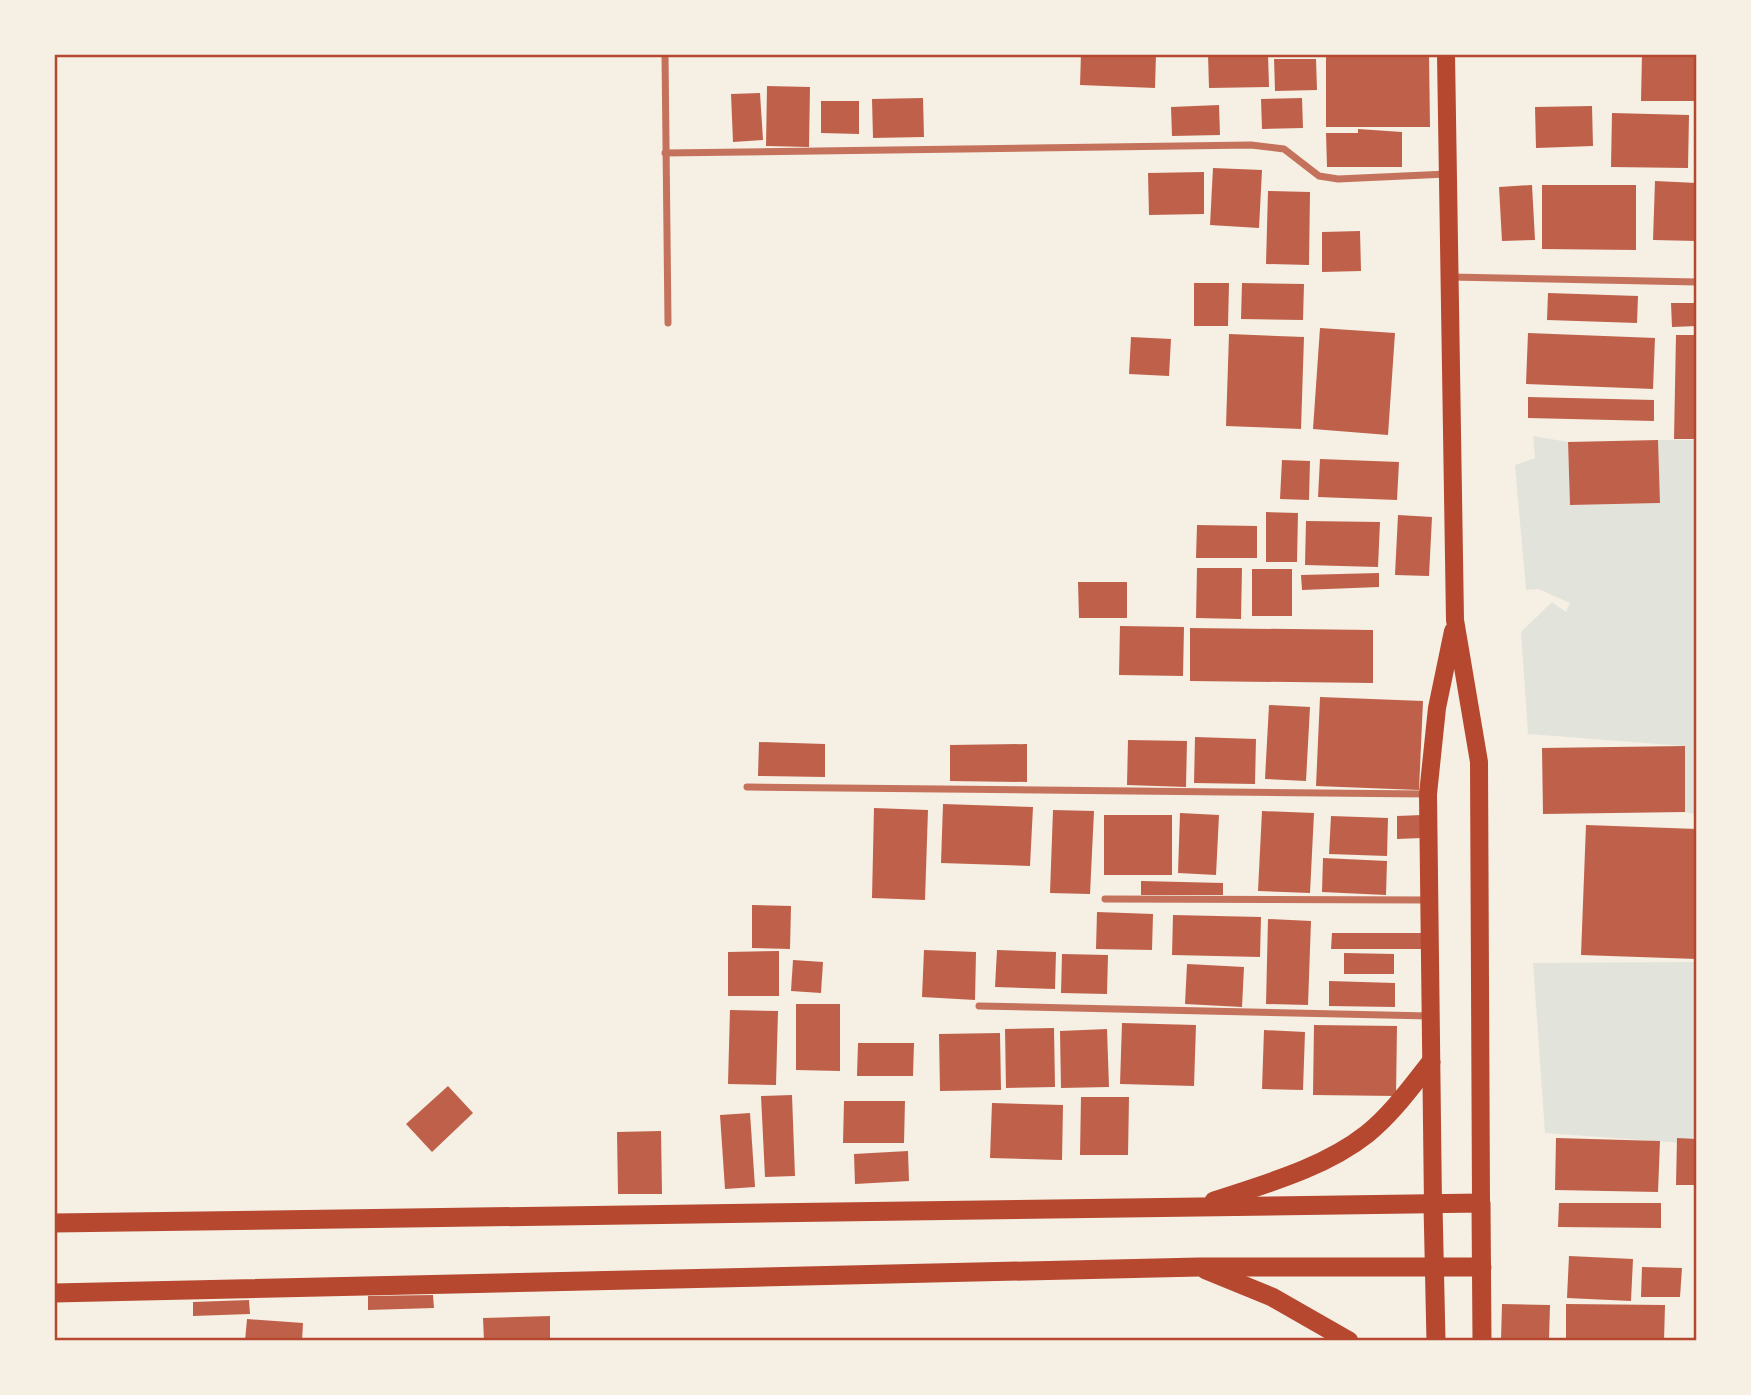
<svg xmlns="http://www.w3.org/2000/svg" width="1751" height="1395" viewBox="0 0 1751 1395" font-family="Signika,sans-serif">
<rect width="100%" height="100%" fill="#f6efe4"/>
<g fill="#e2e4dc">
<polygon points="1533,436 1568,442 1570,505 1659,503 1658,440 1697,440 1697,815 1685,812 1684,746 1528,734 1521,632 1552,602 1566,612 1570,603 1538,589 1526,590 1515,465 1535,458"/>
<polygon points="1697,962 1697,1144 1545,1133 1533,963"/>
</g>
<g fill="#bf614a">
<polygon points="1081,54 1156,54 1155,88 1080,85"/>
<polygon points="1208,54 1268,54 1269,87 1209,88"/>
<polygon points="1326,54 1429,54 1430,127 1326,127"/>
<polygon points="1642,54 1697,54 1697,101 1641,101"/>
<polygon points="1274,59 1316,59 1317,90 1275,91"/>
<polygon points="767,86 810,87 809,147 766,146"/>
<polygon points="760,93 763,140 733,142 731,94"/>
<polygon points="923,98 924,137 873,138 872,99"/>
<polygon points="1302,98 1303,128 1262,129 1261,99"/>
<polygon points="821,101 859,101 859,134 821,133"/>
<polygon points="1219,105 1220,135 1172,136 1171,107"/>
<polygon points="1592,106 1593,146 1536,148 1535,107"/>
<polygon points="1612,113 1689,115 1688,168 1611,167"/>
<polygon points="1358,129 1402,132 1402,167 1327,167 1326,133 1358,133"/>
<polygon points="1213,168 1262,170 1259,228 1210,225"/>
<polygon points="1204,172 1204,214 1149,215 1148,173"/>
<polygon points="1655,181 1697,183 1697,241 1653,240"/>
<polygon points="1532,185 1535,240 1502,241 1499,187"/>
<polygon points="1542,185 1636,185 1636,250 1542,249"/>
<polygon points="1268,191 1310,192 1309,265 1266,264"/>
<polygon points="1360,231 1361,271 1322,272 1322,232"/>
<polygon points="1194,283 1229,283 1228,326 1194,326"/>
<polygon points="1242,283 1304,284 1303,320 1241,319"/>
<polygon points="1548,293 1638,296 1637,323 1547,320"/>
<polygon points="1671,303 1697,303 1697,326 1672,327"/>
<polygon points="1320,328 1395,333 1388,435 1313,429"/>
<polygon points="1528,333 1655,338 1653,389 1526,384"/>
<polygon points="1229,334 1304,337 1301,429 1226,426"/>
<polygon points="1676,335 1697,335 1697,439 1674,439"/>
<polygon points="1131,337 1171,339 1169,376 1129,374"/>
<polygon points="1528,397 1654,400 1654,421 1528,418"/>
<polygon points="1658,440 1660,503 1570,505 1568,442"/>
<polygon points="1320,459 1399,462 1397,500 1318,497"/>
<polygon points="1282,460 1310,461 1309,500 1280,499"/>
<polygon points="1266,512 1298,513 1297,562 1266,562"/>
<polygon points="1398,515 1432,517 1429,576 1395,575"/>
<polygon points="1306,521 1380,522 1378,567 1305,565"/>
<polygon points="1197,525 1257,526 1257,558 1196,558"/>
<polygon points="1197,568 1242,568 1241,619 1196,618"/>
<rect x="1252" y="569" width="40" height="47"/>
<polygon points="1379,573 1379,587 1302,590 1301,575"/>
<polygon points="1078,582 1127,582 1127,618 1079,618"/>
<polygon points="1120,626 1184,627 1183,676 1119,675"/>
<polygon points="1190,628 1373,630 1373,683 1190,681"/>
<polygon points="1320,697 1423,701 1419,790 1316,786"/>
<polygon points="1269,705 1310,707 1306,781 1265,779"/>
<polygon points="1195,737 1256,739 1255,784 1194,783"/>
<polygon points="1128,740 1187,741 1186,787 1127,785"/>
<polygon points="759,742 825,744 825,777 758,776"/>
<polygon points="1027,744 1027,782 950,781 950,745"/>
<polygon points="1685,746 1685,812 1543,814 1542,748"/>
<polygon points="943,804 1033,807 1030,866 941,863"/>
<polygon points="874,808 928,810 925,900 872,898"/>
<polygon points="1053,810 1094,811 1090,894 1050,893"/>
<polygon points="1262,811 1314,813 1310,893 1258,891"/>
<polygon points="1180,813 1219,815 1216,875 1178,873"/>
<rect x="1104" y="815" width="68" height="60"/>
<polygon points="1422,815 1422,838 1397,839 1397,816"/>
<polygon points="1331,816 1388,818 1387,856 1329,854"/>
<polygon points="1586,825 1697,829 1697,959 1581,955"/>
<polygon points="1323,858 1387,861 1386,895 1322,892"/>
<polygon points="1141,881 1223,883 1223,895 1141,895"/>
<polygon points="752,905 791,906 790,949 752,948"/>
<polygon points="1097,912 1153,914 1152,950 1096,949"/>
<polygon points="1173,915 1261,917 1260,957 1172,955"/>
<polygon points="1268,919 1311,921 1308,1005 1266,1004"/>
<polygon points="1332,933 1421,933 1421,949 1331,949"/>
<polygon points="924,950 976,952 975,1000 922,997"/>
<polygon points="997,950 1056,952 1055,989 995,987"/>
<polygon points="779,951 779,996 728,996 728,952"/>
<polygon points="1344,953 1394,954 1394,974 1344,974"/>
<polygon points="1062,954 1108,955 1107,994 1061,993"/>
<polygon points="793,960 823,962 821,993 791,991"/>
<polygon points="1187,964 1244,967 1242,1007 1185,1004"/>
<polygon points="1329,981 1395,983 1395,1007 1329,1006"/>
<polygon points="796,1004 840,1004 840,1071 796,1070"/>
<polygon points="730,1010 778,1011 776,1085 728,1084"/>
<polygon points="1122,1023 1196,1025 1194,1086 1120,1084"/>
<polygon points="1314,1025 1397,1026 1396,1096 1313,1095"/>
<polygon points="1054,1028 1055,1087 1006,1088 1005,1029"/>
<polygon points="1107,1029 1109,1087 1061,1088 1060,1031"/>
<polygon points="1264,1030 1305,1032 1303,1090 1262,1089"/>
<polygon points="1000,1033 1001,1090 940,1091 939,1034"/>
<polygon points="858,1043 914,1043 913,1076 857,1076"/>
<polygon points="448,1086 473,1113 432,1152 406,1124"/>
<polygon points="792,1095 795,1176 765,1177 761,1096"/>
<polygon points="1081,1097 1129,1097 1128,1155 1080,1155"/>
<polygon points="844,1101 905,1101 904,1143 843,1143"/>
<polygon points="992,1103 1063,1105 1062,1160 990,1158"/>
<polygon points="750,1113 755,1187 725,1189 720,1115"/>
<polygon points="661,1131 662,1194 618,1194 617,1132"/>
<polygon points="1556,1138 1660,1141 1658,1192 1555,1190"/>
<polygon points="1677,1138 1697,1139 1697,1185 1676,1185"/>
<polygon points="908,1151 909,1181 855,1184 854,1154"/>
<polygon points="1559,1203 1661,1203 1661,1228 1558,1227"/>
<polygon points="1569,1256 1633,1259 1631,1301 1567,1298"/>
<polygon points="1642,1267 1682,1268 1680,1297 1641,1297"/>
<polygon points="433,1295 434,1308 368,1310 368,1296"/>
<polygon points="249,1300 250,1314 193,1316 193,1302"/>
<polygon points="1502,1304 1550,1305 1549,1340 1501,1340"/>
<polygon points="1566,1304 1665,1305 1664,1341 1566,1340"/>
<polygon points="550,1316 550,1341 484,1341 483,1318"/>
<polygon points="247,1319 303,1323 302,1341 245,1341"/>
</g>
<g fill="none" stroke-linecap="round" stroke-linejoin="round">
<g stroke="#c5725c" stroke-width="7">
<polyline points="665,54 668,323"/>
<polyline points="665,153 1251,145 1284,149 1319,176 1338,179 1447,174"/>
<polyline points="1450,277 1697,282"/>
<polyline points="747,787 1427,794"/>
<polyline points="1105,899 1429,900"/>
<polyline points="979,1006 1430,1016"/>
</g>
<g stroke="#b5482f" stroke-width="18">
<polyline points="1446,54 1455,620 1479,762 1481,1203"/>
<polyline points="1433,1205 1428,794 1437,708 1453,631"/>
</g>
<g stroke="#b5482f" stroke-width="19">
<path d="M1214,1201c51,-17 110,-33 153,-67 25,-20 44,-47 64,-72"/>
<polyline points="1433,1205 1436,1341"/>
<polyline points="54,1223 1481,1203 1482,1341"/>
<polyline points="1206,1270 1272,1297 1349,1341"/>
<polyline points="54,1293 1199,1267 1482,1267"/>
</g>
</g>
<rect width="1751" height="1395" fill="none" stroke="#f6efe4" stroke-width="112"/>
<rect x="56" y="56" width="1639" height="1283" fill="none" stroke="#b5482f" stroke-width="2.5"/>
</svg>
